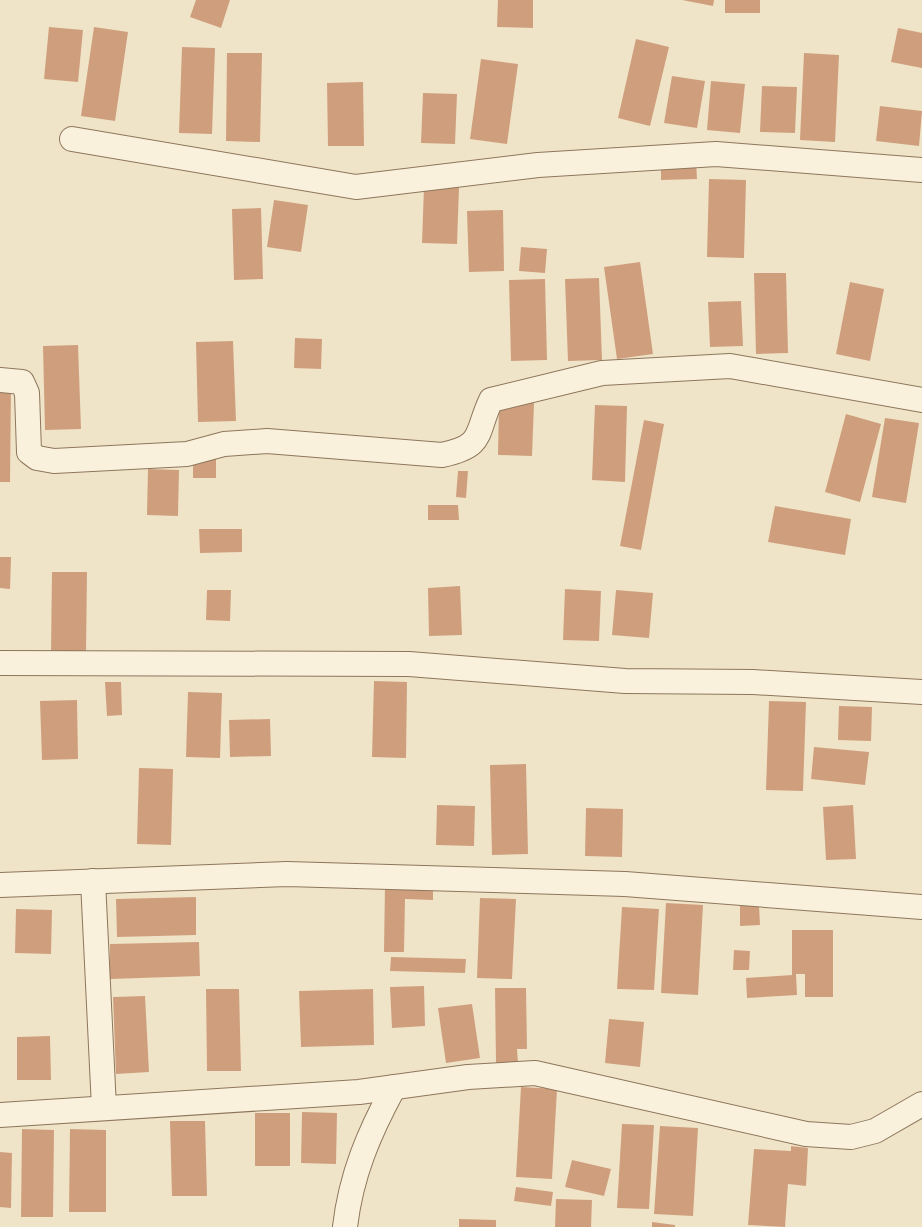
<svg xmlns="http://www.w3.org/2000/svg" width="922" height="1227" viewBox="0 0 922 1227" font-family="'Noto Serif',serif">
<rect width="100%" height="100%" fill="#f0e4c8"/>
<g fill="#cf9f7d">
<polygon points="196,0 230,0 221,28 190,17"/>
<polygon points="498,0 533,0 533,28 497,27"/>
<polygon points="682,0 714,0 713,6"/>
<rect x="725" y="0" width="35" height="13"/>
<polygon points="49,27 83,30 78,82 44,79"/>
<polygon points="94,27 128,32 115,121 81,116"/>
<polygon points="898,28 922,33 922,68 891,62"/>
<polygon points="636,39 669,47 650,126 618,118"/>
<polygon points="182,47 215,48 212,134 179,133"/>
<polygon points="227,53 262,53 260,142 226,141"/>
<polygon points="804,53 839,55 835,142 800,140"/>
<polygon points="481,59 518,64 507,144 470,139"/>
<polygon points="672,76 705,81 697,128 664,123"/>
<polygon points="711,81 745,84 740,133 707,130"/>
<polygon points="363,82 364,146 328,146 327,83"/>
<polygon points="762,86 797,87 795,133 760,132"/>
<polygon points="423,93 457,94 455,144 421,143"/>
<polygon points="880,106 922,111 919,146 876,141"/>
<polygon points="696,161 697,179 661,180 661,162"/>
<polygon points="709,179 746,180 744,258 707,257"/>
<polygon points="424,187 459,188 457,244 422,243"/>
<polygon points="274,200 308,205 301,252 267,247"/>
<polygon points="261,208 263,279 234,280 232,209"/>
<polygon points="503,210 504,271 469,272 467,211"/>
<polygon points="521,247 547,249 545,273 519,271"/>
<polygon points="640,262 653,354 617,359 604,267"/>
<polygon points="754,273 786,273 788,353 756,354"/>
<polygon points="599,278 602,360 568,361 565,279"/>
<polygon points="545,279 547,360 511,361 509,280"/>
<polygon points="850,282 884,289 870,361 836,354"/>
<polygon points="741,301 743,346 710,347 708,302"/>
<polygon points="295,338 322,339 321,369 294,368"/>
<polygon points="233,341 236,421 198,422 196,342"/>
<polygon points="78,345 81,429 45,430 43,346"/>
<polygon points="0,387 11,387 10,482 0,482"/>
<polygon points="499,403 534,403 532,456 498,455"/>
<polygon points="595,405 627,406 625,482 592,480"/>
<polygon points="846,414 881,424 860,502 825,492"/>
<polygon points="885,418 919,423 906,503 872,497"/>
<polygon points="644,420 664,424 641,550 620,546"/>
<rect x="193" y="458" width="23" height="20"/>
<polygon points="148,469 179,470 178,516 147,515"/>
<polygon points="458,471 468,471 466,498 456,497"/>
<polygon points="428,505 458,505 459,520 428,520"/>
<polygon points="775,506 851,519 845,555 768,542"/>
<polygon points="199,529 242,529 242,552 200,553"/>
<polygon points="0,557 11,557 10,589 0,588"/>
<polygon points="52,572 87,572 86,653 51,652"/>
<polygon points="460,586 462,635 429,636 428,588"/>
<polygon points="565,589 601,591 599,641 563,640"/>
<polygon points="207,590 231,590 230,621 206,620"/>
<polygon points="616,590 653,593 649,638 612,635"/>
<polygon points="374,681 407,682 406,758 372,757"/>
<polygon points="105,682 121,682 122,715 107,716"/>
<polygon points="188,692 222,693 220,758 186,757"/>
<polygon points="77,700 78,759 42,760 40,701"/>
<polygon points="769,701 806,702 803,791 766,790"/>
<polygon points="839,706 872,707 871,741 838,740"/>
<polygon points="270,719 271,756 230,757 229,720"/>
<polygon points="814,747 869,752 865,785 811,779"/>
<polygon points="526,764 528,854 492,855 490,765"/>
<polygon points="139,768 173,769 171,845 137,844"/>
<polygon points="437,805 475,806 474,846 436,845"/>
<polygon points="853,805 856,859 826,860 823,807"/>
<polygon points="586,808 623,809 622,857 585,856"/>
<polygon points="385,884 433,886 433,900 405,899 404,952 384,952"/>
<polygon points="196,897 196,935 117,937 116,899"/>
<polygon points="480,898 516,899 512,979 477,978"/>
<polygon points="666,903 703,905 698,995 661,993"/>
<polygon points="759,905 760,925 740,926 740,906"/>
<polygon points="622,907 659,909 654,990 617,989"/>
<polygon points="16,909 52,910 51,954 15,953"/>
<polygon points="792,930 833,930 833,997 805,997 805,974 796,974 797,995 747,998 746,978 792,975"/>
<polygon points="199,942 200,976 110,979 110,944"/>
<polygon points="734,950 750,951 749,970 733,970"/>
<polygon points="391,957 466,959 465,973 390,971"/>
<polygon points="424,986 425,1026 392,1028 390,987"/>
<polygon points="495,988 526,988 527,1049 517,1049 518,1063 496,1063"/>
<polygon points="206,989 239,989 241,1071 207,1071"/>
<polygon points="373,989 374,1045 301,1047 299,991"/>
<polygon points="145,996 149,1072 116,1074 113,997"/>
<polygon points="472,1004 480,1058 446,1063 438,1008"/>
<polygon points="609,1019 644,1022 640,1067 605,1063"/>
<polygon points="50,1036 51,1080 17,1080 17,1037"/>
<polygon points="521,1087 557,1089 552,1179 516,1177"/>
<polygon points="302,1112 337,1113 336,1164 301,1163"/>
<rect x="255" y="1113" width="35" height="53"/>
<polygon points="170,1121 205,1121 207,1196 172,1196"/>
<polygon points="622,1124 654,1125 649,1209 617,1208"/>
<polygon points="660,1126 698,1128 693,1216 654,1214"/>
<polygon points="22,1129 54,1130 53,1217 21,1217"/>
<polygon points="70,1129 106,1130 106,1212 69,1212"/>
<polygon points="791,1146 808,1148 806,1186 788,1184 785,1227 748,1225 754,1149 791,1151"/>
<polygon points="0,1152 12,1153 11,1208 0,1207"/>
<polygon points="572,1160 611,1169 604,1196 565,1187"/>
<polygon points="516,1187 553,1192 551,1206 514,1201"/>
<polygon points="556,1199 592,1200 591,1227 555,1227"/>
<polygon points="459,1219 496,1220 496,1227 459,1227"/>
<polygon points="652,1222 675,1225 675,1227 652,1227"/>
</g>
<g fill="none" stroke-linecap="round" stroke-linejoin="round">
<g stroke="#8d765c" stroke-width="26">
<g id="minor">
<polyline points="72,139 356,187 538,165 716,154 922,170"/>
<path d="M0,380l22,2 5,11 2,59 8,6 17,3 133,-7 37,-10 43,-3 175,14c43,-9 33,-21 49,-55l111,-27 128,-7 192,34"/>
<polyline points="0,663 409,664 625,681 753,682 922,692"/>
<polyline points="93,881 104,1108"/>
<polyline points="0,885 287,874 625,884 922,907"/>
<polyline points="0,1115 359,1092 468,1077 535,1073 806,1134 851,1137 875,1131 922,1104"/>
<path d="M345,1227c6,-52 24,-94 49,-140"/>
</g>
</g>
<use href="#minor" stroke="#faf1dc" stroke-width="24"/>
</g>
</svg>
